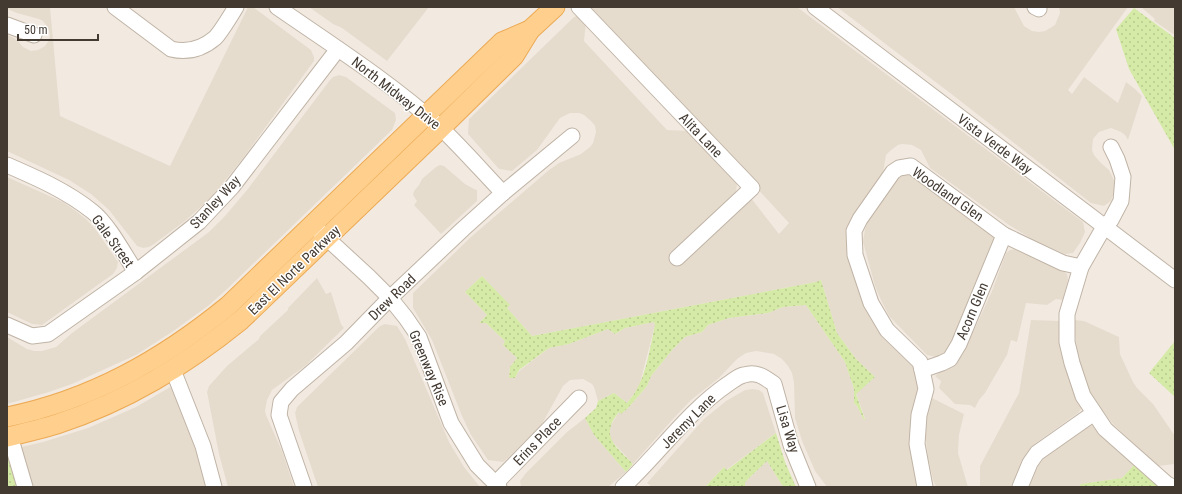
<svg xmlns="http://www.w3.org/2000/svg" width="1182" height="494" viewBox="0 0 1182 494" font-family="'Roboto Condensed',sans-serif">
<defs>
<pattern id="grass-dots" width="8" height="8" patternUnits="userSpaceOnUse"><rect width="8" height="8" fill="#d5eaa6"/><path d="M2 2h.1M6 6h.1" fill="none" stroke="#b8c98f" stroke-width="1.8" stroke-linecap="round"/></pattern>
</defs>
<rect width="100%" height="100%" fill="#f2eae1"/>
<g fill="#e6dcce">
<polygon points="7,7 50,7 60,116 170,166 248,7 253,7 311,50 314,57 314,61 243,158 212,197 185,221 154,244 149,247 143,248 137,246 109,210 91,194 69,180 7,151 7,35 8,35 17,40 23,47 31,51 38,50 45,46 49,40 50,35 48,28 43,21 39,19 17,13 7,9"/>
<polygon points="309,7 429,7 387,61 342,28 333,24"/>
<polygon points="589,7 797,7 1083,222 1085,232 1080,243 1073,253 1065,254 1032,239 1009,225 930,168 921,150 912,145 902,144 898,145 890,151 886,155 883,173 854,214 847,242 907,356 917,372 919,390 911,419 910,445 919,487 827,487 815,471 802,441 795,418 794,383 792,373 788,366 782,359 774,354 756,351 746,353 737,359 719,378 691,400 674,418 633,464 610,439 609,433 611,425 619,412 628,408 647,386 651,376 673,349 685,337 702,332 708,325 729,318 768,313 783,307 806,305 845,362 854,389 854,403 857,406 864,420 865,419 856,393 875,377 856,359 837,333 821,280 816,282 532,336 507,308 509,305 482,276 465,292 487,315 480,322 486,323 505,341 503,345 517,358 510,367 509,378 515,378 519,371 549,348 569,344 608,329 615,334 625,328 654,322 655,325 639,387 627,403 614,393 598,401 594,387 592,384 583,379 570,380 563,386 542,424 508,458 503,462 488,460 471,435 462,416 432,340 413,308 413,293 472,236 549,170 559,163 581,154 590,147 593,143 596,132 595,126 592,122 584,115 579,113 570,113 560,118 537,150 512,171 499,169 468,134 469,119 574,17 577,16 586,23 584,41 667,130 689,131 733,174 737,184 736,192 732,197 671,256 680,265 751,198 779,234 789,223"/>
<polygon points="837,7 1014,7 1024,26 1032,31 1039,32 1045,31 1055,25 1060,13 1059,7 1128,7 1068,90 1072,94 1084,77 1118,103 1126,82 1135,89 1142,96 1128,140 1125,135 1121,132 1111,128 1099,132 1093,139 1092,150 1094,155 1100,162 1109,170 1115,182 1115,189 1111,201 1104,206 1091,203 954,96"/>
<polygon points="1141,7 1175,7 1175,34 1173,34 1154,21 1155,19"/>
<polygon points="339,75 346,77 395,113 396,120 392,130 226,290 208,306 172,332 136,355 72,384 49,392 7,404 7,337 27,349 34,351 42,351 56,347 72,333 209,232 225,216 247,190 330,80 333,77"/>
<polygon points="440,165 444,166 465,184 474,189 477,190 477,201 441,234 414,205 417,201 413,195 414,191 419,185 422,179 436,167"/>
<polygon points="907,173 995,236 952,343 945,353 936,357 927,355 889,316 881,300 875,286 863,242 865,229 870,217 901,175"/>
<polygon points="7,177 63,202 77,212 86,219 96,230 118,262 117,268 113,274 42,325 32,324 7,312"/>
<polygon points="1015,249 1062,270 1067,274 1068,280 1063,300 1056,299 1047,305 1026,303 1017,342 1011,340 1007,355 985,393 979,400 975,408 970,405 955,404 939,388 941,381 935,376 940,371 954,365 963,354 992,291 1006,253 1010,250"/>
<polygon points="317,278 326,294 331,292 341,324 344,328 305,366 272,390 267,400 265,411 266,415 282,451 294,487 228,487 219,454 207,392 209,386 227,366 259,339 260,336 288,310 288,308"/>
<polygon points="1031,320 1061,321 1081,404 1081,409 1078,413 1036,443 1025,458 1011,487 980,487 980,466 1019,393"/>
<polygon points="1075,320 1084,321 1119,337 1120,354 1133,382 1137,388 1153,404 1175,436 1175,464 1158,466 1113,424 1096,402 1088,387 1078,358 1075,334"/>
<polygon points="385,324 397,326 405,339 449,442 464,467 480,487 318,487 299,431 295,413 297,407 380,326"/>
<polygon points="184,379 220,487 20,487 8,450 43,442 88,428 136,407"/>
<polygon points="753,389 759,390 763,393 776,433 726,470 724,467 705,487 652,487 647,483 704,419 726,401 745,390"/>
<polygon points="932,398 964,414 959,435 958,453 968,487 936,487 933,480 928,457 925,433 927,417"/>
<polygon points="585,418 594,435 626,472 608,487 521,487 520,481 526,473 567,432"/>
<polygon points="1093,425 1135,464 1122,478 1081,484 1079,487 1028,487 1038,466 1044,458 1087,426"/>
<polygon points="767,461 782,485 785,487 745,487 745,482"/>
</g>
<g fill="url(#grass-dots)">
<polygon points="1134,8 1175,38 1175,150 1129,69 1116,29"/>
<path d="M482,276l28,29 -3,3 25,28 284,-54 5,-2 16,53 19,26 19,18 -19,17 9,26h-1l-7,-14 -3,-3v-14l-9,-27 -39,-57 -23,2 -15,6 -39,5 -21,7 -6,7 -17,5 -12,12 -22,27 -4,10 -19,22 -7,6 -2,-2c-3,4 -7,9 -8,14 -6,15 13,28 22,38l-7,8 -32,-37 -9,-17 11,-10 2,-7 16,-8 13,10c19,-20 22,-52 28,-78l-1,-3 -29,6 -10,6 -7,-5 -39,15 -20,4 -30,22 -4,8h-6l1,-11 7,-9 -14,-13 2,-4 -19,-18h-7l8,-8 -22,-23z"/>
<polygon points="1175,341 1175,397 1149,373"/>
<polygon points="776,433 785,462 796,487 785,487 782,485 767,461 745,482 745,487 705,487 724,467 727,470"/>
<polygon points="7,450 20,487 7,487"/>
<polygon points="1135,464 1162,487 1079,487 1081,484 1122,478"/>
</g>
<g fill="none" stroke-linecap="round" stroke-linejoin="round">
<g stroke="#c0b4a6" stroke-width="17">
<g id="minor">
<path d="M115,7l56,42c16,4 31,0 44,-11 6,-6 16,-23 21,-31"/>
<path d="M277,7c55,38 113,75 163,120 22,21 42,44 63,66"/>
<polyline points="579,7 752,188 677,258"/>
<polyline points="815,7 1175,280"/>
<polyline points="1035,7 1039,9"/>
<polyline points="7,25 34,35"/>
<polyline points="1111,147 1117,159 1123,177 1121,201 1111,220 1104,227 1081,267 1067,314 1067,342 1072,363 1083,396 1105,429 1167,484 1173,487"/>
<path d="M7,165c30,13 60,26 86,47 16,13 31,42 43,60"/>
<polyline points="319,231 369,277 390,298 406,318 419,337 451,423 477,465 499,487"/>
<polyline points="7,325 32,336 48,334 136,272 199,222 232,187 338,49"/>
<polyline points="173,370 203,446 214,487"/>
<polyline points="922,370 942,363 950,359 959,344 1004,235"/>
<polyline points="10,436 25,487"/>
<polyline points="495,484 579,398"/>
<polyline points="304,487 279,415 281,402 292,389 346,343 390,298 463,229 503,193 572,136"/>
<path d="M623,487c36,-33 64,-75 105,-103 5,-3 10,-8 16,-9 13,-4 20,2 30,9l17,61 17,42"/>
<polyline points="925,487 917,444 919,415 926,389 922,370 920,362 887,330 871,303 855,255 854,231 860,219 893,172 899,168 911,166 1004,235 1063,263 1081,267"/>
<polyline points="1020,487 1030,463 1037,453 1094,413"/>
</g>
</g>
<g stroke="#ecaa55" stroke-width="21">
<g id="major">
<path d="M7,417c84,-17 155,-57 221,-111l274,-264 28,-12"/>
<path d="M7,437c17,-4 34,-8 50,-13 70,-23 127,-58 184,-104l200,-192 73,-72 16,-26 25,-23"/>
</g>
</g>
<use href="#minor" stroke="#fff" stroke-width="15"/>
<use href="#major" stroke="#ffcf8d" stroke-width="19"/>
</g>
<g text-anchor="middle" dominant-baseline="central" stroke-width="3" stroke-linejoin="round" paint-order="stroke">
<g font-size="14" fill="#433a32" stroke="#fff">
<text transform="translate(396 93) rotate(38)">North Midway Drive</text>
<text transform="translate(701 135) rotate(46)">Alita Lane</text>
<text transform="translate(995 144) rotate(37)">Vista Verde Way</text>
<text transform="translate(948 194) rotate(35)">Woodland Glen</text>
<text transform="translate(215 202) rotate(-47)">Stanley Way</text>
<text transform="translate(113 241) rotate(54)">Gale Street</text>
<text transform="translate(294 270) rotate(-44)">East El Norte Parkway</text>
<text transform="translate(392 297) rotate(-44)">Drew Road</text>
<text transform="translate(972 311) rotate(-67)">Acorn Glen</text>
<text transform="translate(429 368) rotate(67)">Greenway Rise</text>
<text transform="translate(688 421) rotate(-45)">Jeremy Lane</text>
<text transform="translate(788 429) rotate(73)">Lisa Way</text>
<text transform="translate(537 441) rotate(-46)">Erins Place</text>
</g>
</g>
<rect width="1182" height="494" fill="none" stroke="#433a32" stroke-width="16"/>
<path d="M18 34v6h80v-6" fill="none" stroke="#433a32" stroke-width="2"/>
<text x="24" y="34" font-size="12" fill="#433a32" stroke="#ffffff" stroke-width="3" paint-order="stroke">50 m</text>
</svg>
